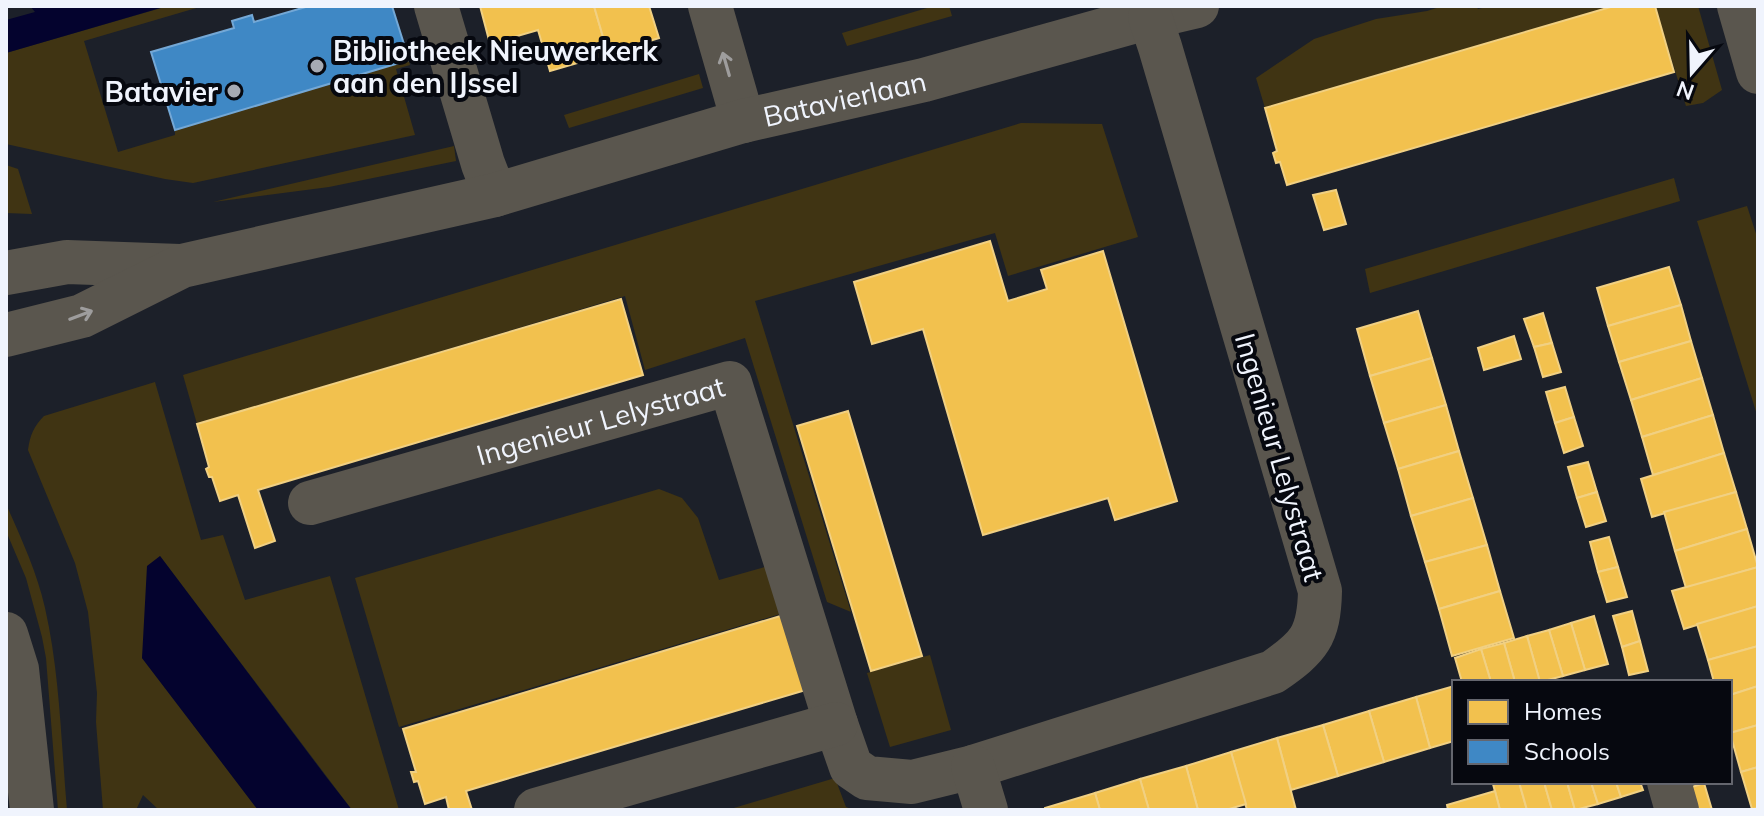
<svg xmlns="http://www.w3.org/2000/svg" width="1764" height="816" viewBox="0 0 1764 816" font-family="Mulish,sans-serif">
<rect width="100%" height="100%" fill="#1c2029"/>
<g fill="#403413">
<polygon points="168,6 203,6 84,41 118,152 175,135 175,130 409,60 410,65 396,69 415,135 193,183 165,179 6,144 6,53"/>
<polygon points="934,6 949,6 952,16 847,46 842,33"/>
<polygon points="1443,6 1476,6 1478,9 1490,6 1614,6 1265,108 1256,78 1314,39 1376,19 1427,11"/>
<polygon points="1655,6 1698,6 1722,90 1703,103 1686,106"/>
<polygon points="699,74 703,88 569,128 564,115"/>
<polygon points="1021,123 1102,124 1138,237 1008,276 995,233 755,301 851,612 827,602 745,338 645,370 625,296 197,424 183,375"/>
<polygon points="454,146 456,161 329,187 213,202"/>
<polygon points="6,165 18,169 32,214 6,213"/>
<polygon points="1674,178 1680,201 1370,293 1365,269"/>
<polygon points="1747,206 1758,240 1758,418 1697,221"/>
<path d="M155,382l46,158 22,-5 22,65 85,-24 69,234h-47l-192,-254 -18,102 116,152h-99l-16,-15 -7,15h-33l-7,-88 1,-29 -9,-81 -13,-49 -47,-113c2,-15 6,-24 16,-34z"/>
<polygon points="659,489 682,498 698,518 719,580 772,565 787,612 399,727 355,578"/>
<path d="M6,504c15,34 31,68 39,104 15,66 16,135 22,202h-9l-12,-152 -4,-21 -16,-59 -20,-47z"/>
<polygon points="930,655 951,730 890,747 867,673"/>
<polygon points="835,778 846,807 854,810 727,810"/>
</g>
<g fill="#04032e">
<polygon points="30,6 167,6 6,53 6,20 35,12"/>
<polygon points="160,556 327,778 352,810 258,810 142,658 147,566"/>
</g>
<g fill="#f2c14e" stroke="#f1d082" stroke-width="2">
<polygon points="480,6 594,6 608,54 550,71 538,30 490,44"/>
<polygon points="594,6 649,6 659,38 608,54"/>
<polygon points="1614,6 1655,6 1674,72 1287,185 1280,162 1276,163 1273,153 1277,151 1265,108"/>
<polygon points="1336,190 1346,224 1324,230 1313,195"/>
<polygon points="990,241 1008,301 1047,289 1041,270 1103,251 1177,501 1115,520 1108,498 983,535 923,329 872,344 854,282"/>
<polygon points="1669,267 1681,305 1608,326 1597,288"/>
<polygon points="621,299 643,375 258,490 275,541 255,548 238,495 220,501 212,477 209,477 206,469 209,467 197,424"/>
<polygon points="1681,305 1691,341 1619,362 1608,326"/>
<polygon points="1418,311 1432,358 1370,376 1357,329"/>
<polygon points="1543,313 1552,343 1534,347 1524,319"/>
<polygon points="1514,336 1521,359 1484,370 1478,348"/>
<polygon points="1691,341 1702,378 1631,400 1619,362"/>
<polygon points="1552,343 1561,372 1543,377 1534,347"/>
<polygon points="1432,358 1446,405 1384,423 1370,376"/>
<polygon points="1702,378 1713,415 1642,437 1631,400"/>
<polygon points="1565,387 1574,417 1555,423 1546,392"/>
<polygon points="1446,405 1459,451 1398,469 1384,423"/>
<polygon points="848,411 922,656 871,671 797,426"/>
<polygon points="1713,415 1724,453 1653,475 1642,437"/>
<polygon points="1574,417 1583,446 1564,453 1555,423"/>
<polygon points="1459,451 1473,498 1411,516 1398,469"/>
<polygon points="1724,453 1736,492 1652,517 1641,479"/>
<polygon points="1588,462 1597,492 1577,498 1568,467"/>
<polygon points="1597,492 1606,521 1586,527 1577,498"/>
<polygon points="1736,492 1747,529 1675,551 1664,512"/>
<polygon points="1473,498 1487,545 1425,562 1411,516"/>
<polygon points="1747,529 1758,567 1686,588 1675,551"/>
<polygon points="1609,537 1618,567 1598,572 1590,542"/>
<polygon points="1487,545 1500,591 1439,609 1425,562"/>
<polygon points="1618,567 1627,597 1607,602 1598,572"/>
<polygon points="1758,567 1758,606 1684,629 1672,591"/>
<polygon points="1500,591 1514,638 1452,656 1439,609"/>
<polygon points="1758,606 1758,646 1708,660 1697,624"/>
<polygon points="1632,611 1640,641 1622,647 1613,616"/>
<polygon points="787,614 809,689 466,791 472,810 449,810 446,797 425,804 418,781 414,782 411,772 416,772 403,729"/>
<polygon points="1594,616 1608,664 1585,670 1571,623"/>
<polygon points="1571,623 1585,670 1563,676 1549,630"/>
<polygon points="1549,630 1563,676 1540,682 1527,636"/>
<polygon points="1527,636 1540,682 1515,682 1504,643"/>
<polygon points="1640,641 1648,671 1629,675 1622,647"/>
<polygon points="1504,643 1515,682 1491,682 1481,649"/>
<polygon points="1758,646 1758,686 1730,695 1730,682 1714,682 1708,660"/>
<polygon points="1481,649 1491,682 1462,682 1455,658"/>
<polygon points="1454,686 1454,741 1430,748 1416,697"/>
<polygon points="1758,686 1758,725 1730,733 1730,695"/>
<polygon points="1416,697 1430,748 1384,762 1369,711"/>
<polygon points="1369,711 1384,762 1338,776 1323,725"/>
<polygon points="1323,725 1338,776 1291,790 1277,738"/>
<polygon points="1758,725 1758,767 1741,772 1730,733"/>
<polygon points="1277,738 1296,810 1247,810 1231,752"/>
<polygon points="1231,752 1246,804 1226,810 1198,810 1186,766"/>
<polygon points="1186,766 1198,810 1149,810 1140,779"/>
<polygon points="1758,767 1758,808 1752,809 1741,772"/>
<polygon points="1140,779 1149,810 1100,810 1095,793"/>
<polygon points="1498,782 1519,782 1527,810 1500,810 1493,784"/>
<polygon points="1519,782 1544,782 1552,810 1527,810"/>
<polygon points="1544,782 1567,782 1575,810 1552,810"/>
<polygon points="1567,782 1591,782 1598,804 1575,810"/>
<polygon points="1591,782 1616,782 1621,797 1598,804"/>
<polygon points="1616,782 1640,782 1643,790 1621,797"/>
<polygon points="1704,783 1712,810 1692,810 1686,789"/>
<polygon points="1495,791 1500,810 1448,810 1447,805"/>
<polygon points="1095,793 1100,810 1045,810 1045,808"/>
</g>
<polygon fill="#3f88c5" stroke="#74a8d6" stroke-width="2" points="309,6 392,6 409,60 175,130 151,52 234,28 232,21 252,15 254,22"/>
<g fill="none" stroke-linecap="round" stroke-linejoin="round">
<g stroke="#5a564e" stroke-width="44">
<polyline points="436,6 483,164 495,195"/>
<polyline points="710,6 743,121"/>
<polyline points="1739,6 1758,72"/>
<polyline points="6,273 67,262 180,266"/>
<path id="s1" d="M6,335l76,-19 100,-50 313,-71 248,-74 181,-41 226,-63 47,-11"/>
<path id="s2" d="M310,503l420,-120 106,341 15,43 16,11 45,4 61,-15 300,-95c36,-25 46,-36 47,-81l-160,-544 -10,-30"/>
<polyline points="6,634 17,669 32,810"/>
<polyline points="973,767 986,810"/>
<polyline points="1669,782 1677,810"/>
<polyline points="536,810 836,724"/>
</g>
</g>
<defs><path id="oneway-shaft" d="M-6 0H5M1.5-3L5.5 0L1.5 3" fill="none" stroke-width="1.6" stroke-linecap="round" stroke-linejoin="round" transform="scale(2)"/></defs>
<g stroke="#9e9d9d">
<use href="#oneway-shaft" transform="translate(726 64) rotate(-106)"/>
<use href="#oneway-shaft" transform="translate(81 315) rotate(-21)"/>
</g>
<g fill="#a6aab3" stroke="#06080f" stroke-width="3">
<circle cx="317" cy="66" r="8"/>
<circle cx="234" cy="91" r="8"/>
</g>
<g text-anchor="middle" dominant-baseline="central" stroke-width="8" stroke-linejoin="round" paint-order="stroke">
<g font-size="28" font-weight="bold" fill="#f0f4fd" stroke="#06080f" text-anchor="start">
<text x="333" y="50">Bibliotheek Nieuwerkerk<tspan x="333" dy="32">aan den IJssel</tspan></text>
<text x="218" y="91" text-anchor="end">Batavier</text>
</g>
<g font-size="28" fill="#f0f4fd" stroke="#06080f">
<text stroke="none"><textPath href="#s1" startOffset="874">Batavierlaan</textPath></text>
<text stroke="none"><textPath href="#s2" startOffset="302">Ingenieur Lelystraat</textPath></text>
<text transform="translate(1280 457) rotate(74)">Ingenieur Lelystraat</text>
</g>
</g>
<rect width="1764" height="816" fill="none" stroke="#f0f4fd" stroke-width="16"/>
<rect x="1452" y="680" width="280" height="104" fill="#06080f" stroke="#64666e" stroke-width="2"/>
<rect x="1468" y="700" width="40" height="24" fill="#f2c14e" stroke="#64666e" stroke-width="2"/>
<text x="1524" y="720" font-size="24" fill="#f0f4fd">Homes</text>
<rect x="1468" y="740" width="40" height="24" fill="#3f88c5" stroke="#64666e" stroke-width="2"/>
<text x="1524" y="760" font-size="24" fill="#f0f4fd">Schools</text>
<g transform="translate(1692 72) rotate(200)" stroke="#06080f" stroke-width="6" paint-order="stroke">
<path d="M0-6L14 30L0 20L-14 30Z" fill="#f0f4fd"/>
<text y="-12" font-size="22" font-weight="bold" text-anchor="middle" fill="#f0f4fd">N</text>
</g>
</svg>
